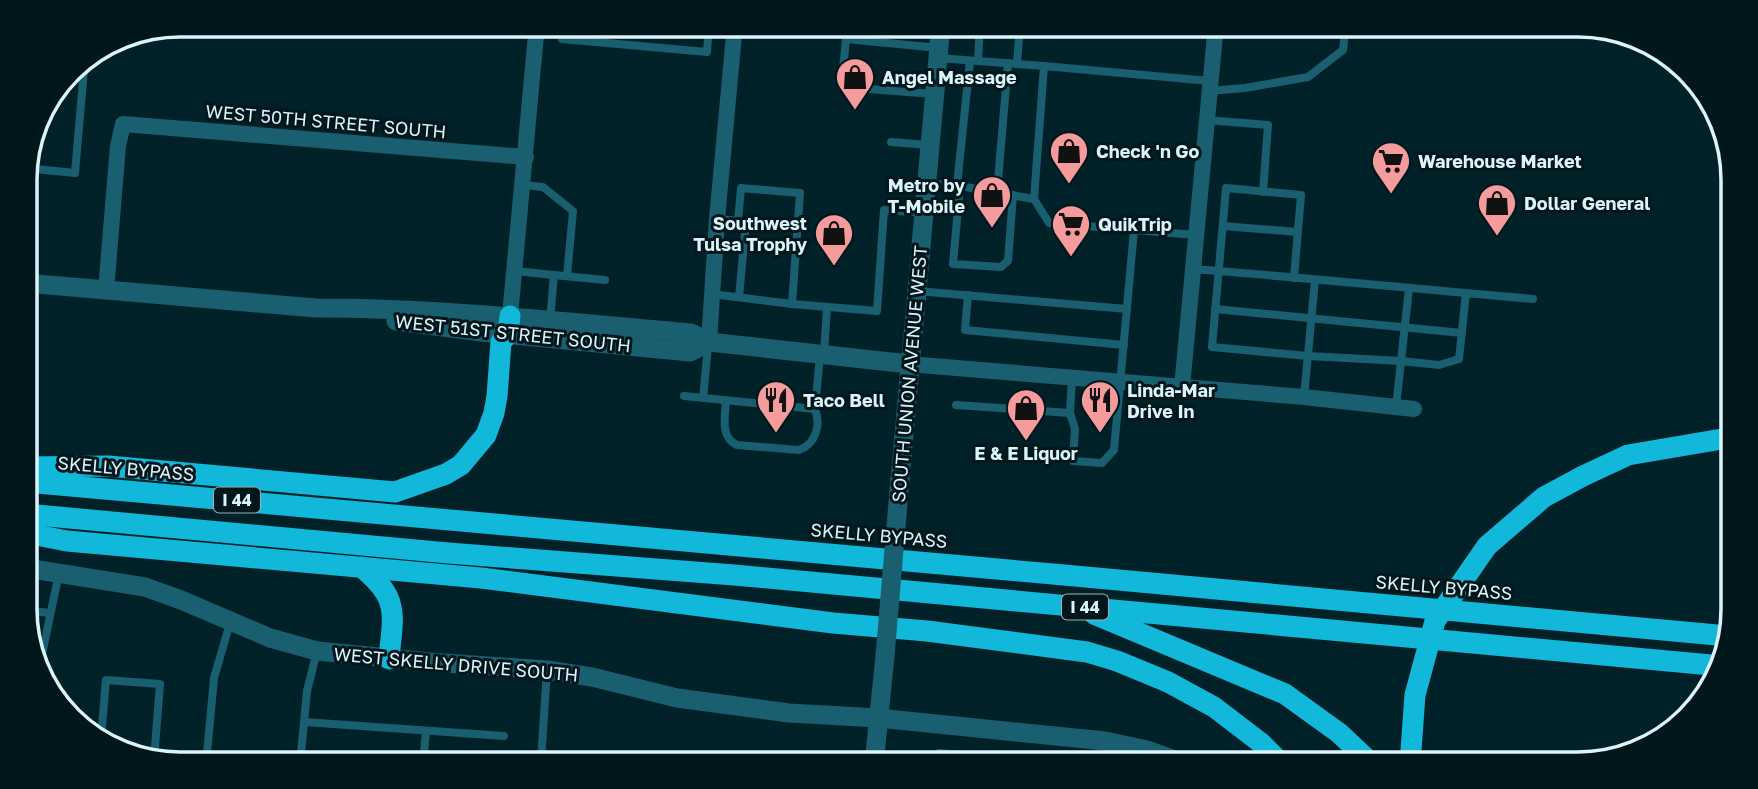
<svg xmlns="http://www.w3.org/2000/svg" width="1758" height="789" viewBox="0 0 1758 789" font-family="'Golos Text',sans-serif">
<rect width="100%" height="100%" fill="#012129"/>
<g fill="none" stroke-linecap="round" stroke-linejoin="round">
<g stroke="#195f70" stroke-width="8">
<polyline points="563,24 562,39 707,52 709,25 698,24"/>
<polyline points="938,58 1044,66 1034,199"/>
<polyline points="978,61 980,24"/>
<polyline points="1017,64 1020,24"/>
<polyline points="1044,66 1210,81"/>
<polyline points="1209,91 1245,88 1308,77 1343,50 1346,24"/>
<polyline points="933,94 855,88 847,85 842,79 846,39 939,48"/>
<polyline points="1207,120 1268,125 1263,192"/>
<polyline points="891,142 930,145"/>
<polyline points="25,168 75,173 85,58"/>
<polyline points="927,183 960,186 1034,199 1049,223 1196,235"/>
<polyline points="523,185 543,187 573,211 567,276"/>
<polyline points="957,185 970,61"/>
<polyline points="960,186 953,264 1001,267 1008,261 1013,195"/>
<polyline points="997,192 1008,63"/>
<polyline points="717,219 798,226"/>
<polyline points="1223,226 1298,232"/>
<path d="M1193,269c91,7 182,16 273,24l-7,66 -20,6 -38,-4 -93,-5 -96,-9c5,-53 9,-106 14,-159l75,7 -7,83"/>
<polyline points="515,271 554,275 550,320"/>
<polyline points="554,275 605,280"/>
<polyline points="917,291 1127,309"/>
<polyline points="1466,293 1533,299"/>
<polyline points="712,294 792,304 800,193 741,188 738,221"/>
<polyline points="968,295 965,330 1124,345"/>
<polyline points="739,297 746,222"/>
<polyline points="792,304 877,311 884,210 924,213"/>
<polyline points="1215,309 1462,333"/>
<polyline points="824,353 827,307"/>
<polyline points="684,396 815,409"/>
<polyline points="1304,397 1315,280"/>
<polyline points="703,398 708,346"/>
<path d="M726,400c-1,16 -6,38 11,45l62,5c17,-6 22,-25 16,-41l5,-54"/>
<polyline points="956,405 1070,413 1072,378"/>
<polyline points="1396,407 1409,288"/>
<polyline points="1070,413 1075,429 1073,461 1102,463 1114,450 1134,230"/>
<polyline points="26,610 49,613"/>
<polyline points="40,664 59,573"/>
<polyline points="547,670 541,760 593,764"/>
<polyline points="304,722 504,736"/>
<polyline points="101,738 106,680 160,684 154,759"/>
<polyline points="206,764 214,678 230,623"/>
<polyline points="300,764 307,691 317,651"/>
<polyline points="423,764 426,731"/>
<polyline points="937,764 939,753 1057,764"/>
</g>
<g stroke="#195f70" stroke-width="16">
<polyline points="106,290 118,146 123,124 526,157"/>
<polyline points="510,316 537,24"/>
<polyline points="709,342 717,219 735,24"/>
<polyline points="909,364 1304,397 1414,409"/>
<polyline points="1182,387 1216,24"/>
</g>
<g stroke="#195f70" stroke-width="19">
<path d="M25,283l291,25c125,0 250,14 375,25l18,9 200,22"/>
<polyline points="396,321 482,332 690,352 709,342"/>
<polyline points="900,479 941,24"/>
<polyline points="26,568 145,587 181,600 270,638 317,651 430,662 547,670 592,677 677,698 789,713 878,718 1105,741 1147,750 1186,764"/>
<polyline points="874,764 885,656"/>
</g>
<g stroke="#11b8da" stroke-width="21">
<polyline points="26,467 108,466 395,492 446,474 461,465 486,435 494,413 497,396 501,342 508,334 510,316"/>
<polyline points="26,482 1064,575 1728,636"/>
<polyline points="26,514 448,553 734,575 1722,666"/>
<polyline points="26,533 67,541 481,578 833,623 927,631 1087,652 1117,661 1168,682 1214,707 1261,743 1282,764"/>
<path d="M362,567c8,8 17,15 23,25 13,19 5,46 4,67"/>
<polyline points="1094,614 1285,694 1339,733 1372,764"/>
</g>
<polyline stroke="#195f70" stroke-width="19" points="885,656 900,479"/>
<polyline stroke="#11b8da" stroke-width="21" points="1410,764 1415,695 1435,621 1487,546 1544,497 1583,476 1628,455 1722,439 1733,441"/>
</g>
<defs>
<g id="shop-pin" transform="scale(2.0125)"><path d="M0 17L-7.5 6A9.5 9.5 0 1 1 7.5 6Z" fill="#f59b9b" stroke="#02171c"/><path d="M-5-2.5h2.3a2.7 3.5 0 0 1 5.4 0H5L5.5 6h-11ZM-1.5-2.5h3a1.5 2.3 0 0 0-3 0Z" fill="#111"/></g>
<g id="supermarket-pin" transform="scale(2.0125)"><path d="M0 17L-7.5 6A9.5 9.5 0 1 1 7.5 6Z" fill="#f59b9b" stroke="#02171c"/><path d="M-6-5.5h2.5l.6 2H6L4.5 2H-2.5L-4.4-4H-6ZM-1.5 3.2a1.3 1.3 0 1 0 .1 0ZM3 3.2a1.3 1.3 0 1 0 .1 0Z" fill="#111"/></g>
<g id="restaurant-pin" transform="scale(2.0125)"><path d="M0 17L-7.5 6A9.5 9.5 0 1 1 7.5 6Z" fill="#f59b9b" stroke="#02171c"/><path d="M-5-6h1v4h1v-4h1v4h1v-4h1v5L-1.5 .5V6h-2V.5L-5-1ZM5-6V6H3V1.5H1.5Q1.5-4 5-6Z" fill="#111"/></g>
</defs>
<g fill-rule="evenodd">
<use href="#shop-pin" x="855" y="77"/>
<use href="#shop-pin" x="1069" y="151"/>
<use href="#supermarket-pin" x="1391" y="161"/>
<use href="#shop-pin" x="992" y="195"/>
<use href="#shop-pin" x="1497" y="203"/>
<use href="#supermarket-pin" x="1071" y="224"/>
<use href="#shop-pin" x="834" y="233"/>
<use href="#restaurant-pin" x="776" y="400"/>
<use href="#restaurant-pin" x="1100" y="400"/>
<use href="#shop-pin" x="1026" y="408"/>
</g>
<g text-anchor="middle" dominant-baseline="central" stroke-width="6" stroke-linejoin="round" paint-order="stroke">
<g fill="#02171c" stroke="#9bb1b7" stroke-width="2">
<rect x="214" y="487.5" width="46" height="25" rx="5"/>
<rect x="1062" y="594.5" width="46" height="25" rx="5"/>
</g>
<g font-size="16" font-weight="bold" fill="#ddf3fa">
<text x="237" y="500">I 44</text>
<text x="1085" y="607">I 44</text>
</g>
<g font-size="18" font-weight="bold" fill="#ddf3fa" stroke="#02171c" text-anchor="start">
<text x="882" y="77">Angel Massage</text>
<text x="1096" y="151">Check 'n Go</text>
<text x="1418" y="161">Warehouse Market</text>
<text x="965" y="185" text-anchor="end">Metro by<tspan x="965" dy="21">T-Mobile</tspan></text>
<text x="1524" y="203">Dollar General</text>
<text x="807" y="223" text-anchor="end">Southwest<tspan x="807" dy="21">Tulsa Trophy</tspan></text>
<text x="1098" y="224">QuikTrip</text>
<text x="1127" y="390">Linda-Mar<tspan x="1127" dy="21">Drive In</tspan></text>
<text x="803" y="400">Taco Bell</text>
<text x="1026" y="453" text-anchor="middle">E &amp; E Liquor</text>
</g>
<g font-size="18" fill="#ddf3fa" stroke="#02171c">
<text transform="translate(326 121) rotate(5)">WEST 50TH STREET SOUTH</text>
<text transform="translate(513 333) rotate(6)">WEST 51ST STREET SOUTH</text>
<text transform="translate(909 374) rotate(-85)">SOUTH UNION AVENUE WEST</text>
<text transform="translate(126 468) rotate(5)">SKELLY BYPASS</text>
<text transform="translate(879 535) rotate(5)">SKELLY BYPASS</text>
<text transform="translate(1444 587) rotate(5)">SKELLY BYPASS</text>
<text transform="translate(456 664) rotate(5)">WEST SKELLY DRIVE SOUTH</text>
</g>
</g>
<path d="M0 0H1758V789H0ZM180 37H1578A143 143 0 0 1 1721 180V609A143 143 0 0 1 1578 752H180A143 143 0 0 1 37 609V180A143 143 0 0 1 180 37Z" fill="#02171c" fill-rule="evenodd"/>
<path fill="none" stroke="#ddf3fa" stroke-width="3.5" d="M180 37H1578A143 143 0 0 1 1721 180V609A143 143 0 0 1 1578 752H180A143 143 0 0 1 37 609V180A143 143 0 0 1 180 37Z"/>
</svg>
